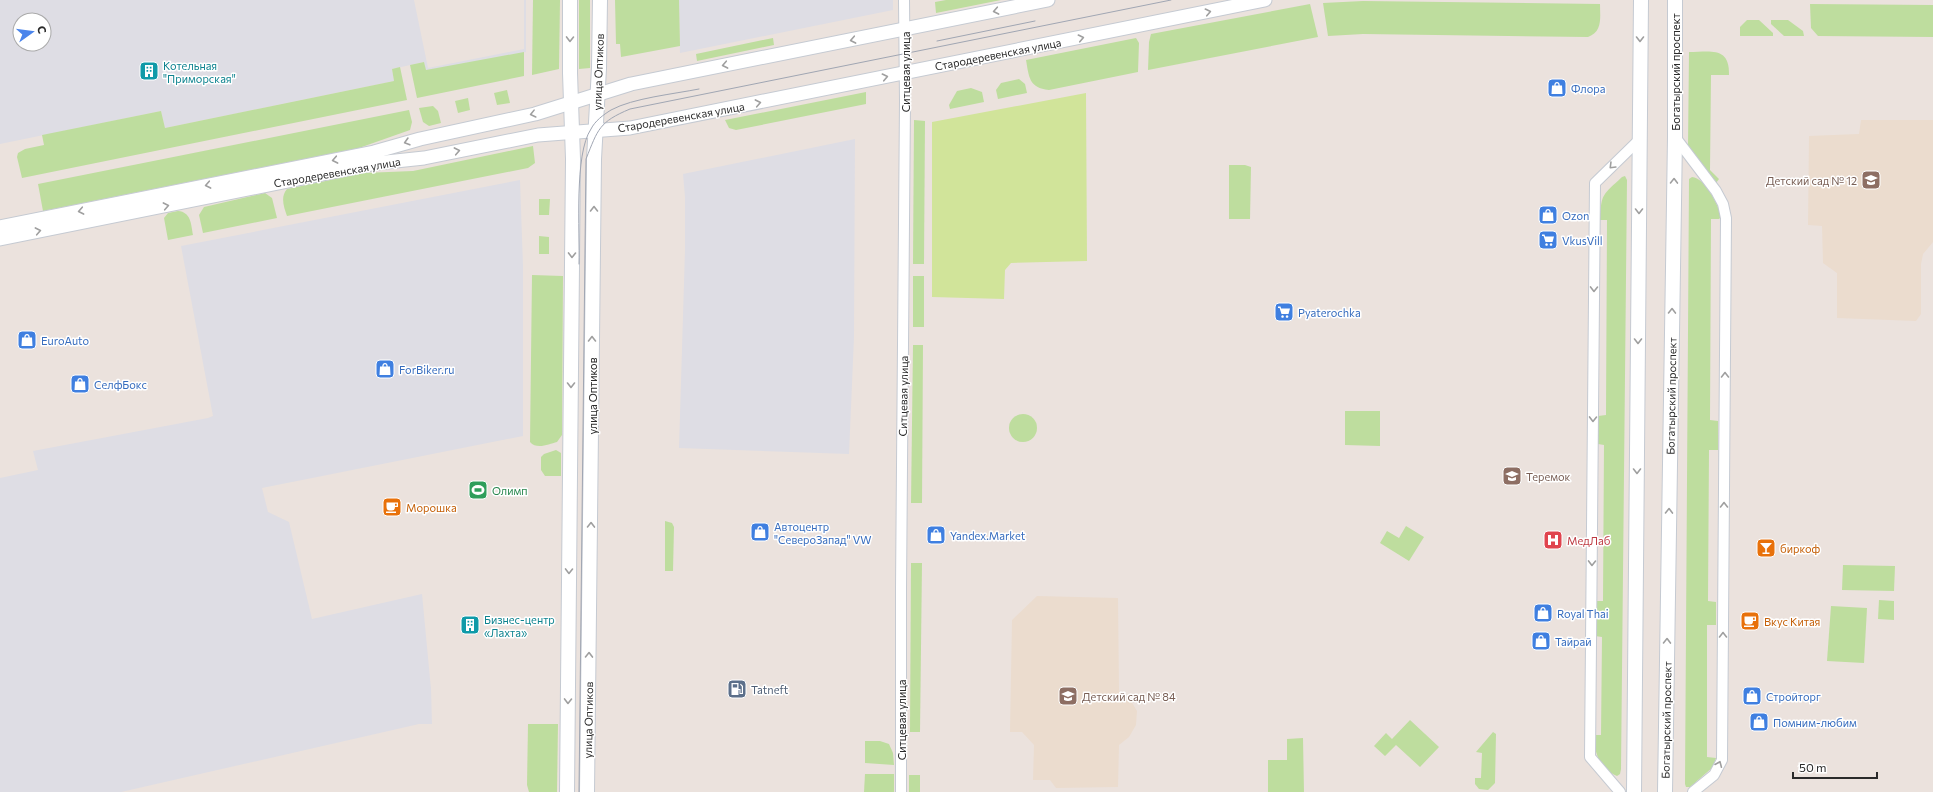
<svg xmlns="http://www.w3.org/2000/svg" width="1933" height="792" viewBox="0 0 1933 792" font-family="Commissioner,sans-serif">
<rect width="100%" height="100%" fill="#ebe2dd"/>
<g fill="#dedde4" fill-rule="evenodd">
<path d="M0,0h414l14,68 96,-19v-49h2v52l-100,19 -2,-9 -32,7 2,12 -229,47 -4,-17 -161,33zM20,20h24v24h-24z"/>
<polygon points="679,0 893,0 893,10 680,53"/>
<polygon points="855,139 854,337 849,454 679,448 685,250 685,197 683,174"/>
<polygon points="520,180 523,266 523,436 262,488 268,512 289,522 312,619 422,594 431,689 432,724 419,724 121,792 0,792 0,478 38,470 33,451 208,418 213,416 181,246"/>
</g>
<g fill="#ebdcce">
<polygon points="1861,120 1933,120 1933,242 1923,254 1921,264 1921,314 1916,321 1837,318 1837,273 1823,263 1822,226 1808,225 1809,136 1859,134"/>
<polygon points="1037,596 1118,598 1119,691 1131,701 1137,711 1136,725 1129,737 1119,745 1118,787 1056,788 1050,780 1033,780 1034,745 1022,732 1010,732 1012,620"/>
</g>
<g fill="#bedd9e">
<polygon points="533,0 560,0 559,69 532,75"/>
<polygon points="579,0 590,0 590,68 579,69"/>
<polygon points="615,0 679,0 680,46 621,57 620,44 616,44"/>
<polygon points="946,0 1001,0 936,13 935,2"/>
<path d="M1363,1l237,3c0,13 3,28 -12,33l-225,-3 -35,2 -5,-33z"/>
<polygon points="1310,4 1318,37 1148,70 1149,42 1151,34"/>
<polygon points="1810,4 1933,5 1933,37 1818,36 1811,28"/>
<polygon points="1747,20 1759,20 1773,33 1773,36 1740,36 1740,27"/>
<polygon points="1771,20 1788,20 1803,31 1804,36 1784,36 1771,24"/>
<polygon points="773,38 774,45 697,61 696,54"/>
<path d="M1136,38l3,5 -1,29 -89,18c-20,-2 -20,-13 -23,-30z"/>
<polygon points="524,52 524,76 417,98 410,65 424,62 426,70"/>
<path d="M1689,52c21,0 41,-6 40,23h-18l-1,95 9,9 -3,4 -28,-37z"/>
<polygon points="400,67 407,100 22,178 17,157 18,153 25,149 44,145 42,135 161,111 165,128 394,81 392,69"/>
<polygon points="1019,79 1025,84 1027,93 998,99 996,90 1001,83"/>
<polygon points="971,88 982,92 984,102 950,109 949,105 957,91"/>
<polygon points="507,90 510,103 497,105 494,93"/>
<polygon points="866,92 866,104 736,130 729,128 725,120"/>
<polygon points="468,98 470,110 458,113 455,101"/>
<polygon points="433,106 438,111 441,123 429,126 423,122 419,108"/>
<polygon points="409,110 412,122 410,130 359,148 43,211 38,184"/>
<polygon points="914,120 925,121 924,264 913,264"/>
<path d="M533,146l2,17 -7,5 -241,48c-3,-9 -7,-19 0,-27l77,-16 49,-2z"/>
<polygon points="1229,165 1245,165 1251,167 1250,219 1229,219"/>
<path d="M1625,176l2,4 -6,589 -1,5 -3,2c-17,-7 -23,-23 -23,-41h7l1,-98 -7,-1v-35h8l1,-156 -6,-1v-28l8,-1 1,-195h-7c1,-27 3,-25 22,-43z"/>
<path d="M1692,177c13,1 27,28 29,40l-2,2h-8l-1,201 8,1v29h-9l-1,151 8,1v23h-9v132l9,1 -3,9 -23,20h-4l-1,-3 4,-605z"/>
<polygon points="265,193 272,198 277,218 203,233 199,215 204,207"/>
<polygon points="539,199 550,199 549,215 539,215"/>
<path d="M178,211c13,1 13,13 15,24l-25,5 -4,-22 4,-5z"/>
<polygon points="539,236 549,237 549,254 539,254"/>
<path d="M532,275l31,1 -1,159 -5,7c-8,2 -20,8 -27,0z"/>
<rect x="913" y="276" width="11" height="51"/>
<polygon points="913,345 923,345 922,503 911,503"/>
<polygon points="1345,411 1380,411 1380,446 1345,445"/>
<circle cx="1023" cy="428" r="14"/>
<polygon points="556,450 561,453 561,476 545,476 541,470 541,457 544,454"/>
<polygon points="665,521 672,523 674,527 673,571 665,571"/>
<polygon points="1406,526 1424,537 1409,561 1380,543 1387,531 1399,538"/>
<polygon points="911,563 922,563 920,732 910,732"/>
<polygon points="1843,565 1895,566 1894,591 1842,590"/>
<polygon points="1879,600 1894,601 1894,620 1878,619"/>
<polygon points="1831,606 1867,608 1864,663 1827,661"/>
<polygon points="1410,720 1439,747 1420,767 1396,745 1385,756 1374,746 1386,733 1392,739"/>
<polygon points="528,724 558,724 557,792 529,792 527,785"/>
<polygon points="1493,732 1496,734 1495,783 1488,790 1479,789 1475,784 1475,778 1481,778 1482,753 1476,752"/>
<polygon points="1303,738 1304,792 1268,792 1268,760 1287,760 1287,739"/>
<polygon points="865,741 880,741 889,744 893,753 894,765 865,763"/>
<polygon points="865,774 894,774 894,792 864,792"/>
<rect x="909" y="775" width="11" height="17"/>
</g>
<polygon fill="#d1e49a" points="1086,93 1087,261 1011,263 1005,270 1004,299 932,297 932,122"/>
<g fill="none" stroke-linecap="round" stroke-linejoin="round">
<g stroke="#c5cad2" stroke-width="12">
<g id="minor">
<polyline points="1675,137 1716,191 1723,204 1726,218 1722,760 1714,775 1693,792"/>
<polyline points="901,792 901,588 905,101 904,0"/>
<polyline points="1620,792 1590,757 1595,183 1640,139"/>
</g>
</g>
<g stroke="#c5cad2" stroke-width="15">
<g id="tertiary">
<polyline points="0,227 374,152 420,139 535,114 631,84 1048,0"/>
<polyline points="0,239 377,163 424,158 538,135 630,128 1265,0"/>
</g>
</g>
<g stroke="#c5cad2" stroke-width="16">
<g id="secondary">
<polyline points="567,792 573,159 570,73 570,0"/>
<polyline points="587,792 594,159 599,68 600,0"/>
<polyline points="1634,792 1641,0"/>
<polyline points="1665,792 1675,137 1675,0"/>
</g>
</g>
<use href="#minor" stroke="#fff" stroke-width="10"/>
<use href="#tertiary" stroke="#fff" stroke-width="13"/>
<use href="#secondary" stroke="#fff" stroke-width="14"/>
<g stroke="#a0a6b3" stroke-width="1">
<polyline points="937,41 1035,21"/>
<path d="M579,264c1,-32 -5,-110 12,-135 4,-8 12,-14 20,-19 22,-12 63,-16 88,-21"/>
<path d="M579,792l7,-633c12,-30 13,-37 44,-50l541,-109"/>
</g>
</g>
<defs><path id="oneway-chevron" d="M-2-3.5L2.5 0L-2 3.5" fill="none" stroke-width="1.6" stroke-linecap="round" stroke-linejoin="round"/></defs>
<g stroke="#9f9f9f">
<use href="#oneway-chevron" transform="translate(996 11) rotate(169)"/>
<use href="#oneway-chevron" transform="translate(1208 12) rotate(-12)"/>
<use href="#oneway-chevron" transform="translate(1081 38) rotate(-12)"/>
<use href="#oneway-chevron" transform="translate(570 39) rotate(91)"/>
<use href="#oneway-chevron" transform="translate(1640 39) rotate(90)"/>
<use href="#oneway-chevron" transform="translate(853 40) rotate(169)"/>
<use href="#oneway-chevron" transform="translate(725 65) rotate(169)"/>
<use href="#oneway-chevron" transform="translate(885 77) rotate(-12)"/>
<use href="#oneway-chevron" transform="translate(758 103) rotate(-11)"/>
<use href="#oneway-chevron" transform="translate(533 114) rotate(166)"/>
<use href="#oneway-chevron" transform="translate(407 142) rotate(164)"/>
<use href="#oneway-chevron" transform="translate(457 151) rotate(-11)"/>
<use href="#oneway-chevron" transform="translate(335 160) rotate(169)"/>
<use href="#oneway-chevron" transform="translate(1612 166) rotate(135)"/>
<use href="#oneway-chevron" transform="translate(1674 181) rotate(-89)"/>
<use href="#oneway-chevron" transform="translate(208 185) rotate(169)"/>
<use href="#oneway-chevron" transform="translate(166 206) rotate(-11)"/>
<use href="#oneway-chevron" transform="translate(594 209) rotate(-90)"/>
<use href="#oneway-chevron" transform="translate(81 211) rotate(169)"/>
<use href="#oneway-chevron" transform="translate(1639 211) rotate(90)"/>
<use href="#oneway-chevron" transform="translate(38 231) rotate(-11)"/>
<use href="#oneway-chevron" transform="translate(572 255) rotate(91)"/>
<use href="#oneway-chevron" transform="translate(1594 289) rotate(91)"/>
<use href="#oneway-chevron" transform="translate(1672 311) rotate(-89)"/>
<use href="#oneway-chevron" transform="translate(592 339) rotate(-90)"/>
<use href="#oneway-chevron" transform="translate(1638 341) rotate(90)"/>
<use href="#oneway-chevron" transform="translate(1725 375) rotate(-90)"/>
<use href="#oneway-chevron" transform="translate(571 385) rotate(90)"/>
<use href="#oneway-chevron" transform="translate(1593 419) rotate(91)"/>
<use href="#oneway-chevron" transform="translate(1637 471) rotate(90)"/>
<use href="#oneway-chevron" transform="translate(1724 505) rotate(-90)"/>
<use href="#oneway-chevron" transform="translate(1669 511) rotate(-89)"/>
<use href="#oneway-chevron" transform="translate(591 525) rotate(-89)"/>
<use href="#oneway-chevron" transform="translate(1592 563) rotate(91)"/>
<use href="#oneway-chevron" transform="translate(569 571) rotate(91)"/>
<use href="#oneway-chevron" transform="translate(1723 635) rotate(-90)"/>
<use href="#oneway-chevron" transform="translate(1667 641) rotate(-89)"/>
<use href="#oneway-chevron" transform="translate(589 655) rotate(-89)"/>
<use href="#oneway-chevron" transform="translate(568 701) rotate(91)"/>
<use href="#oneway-chevron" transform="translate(1719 764) rotate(-67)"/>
</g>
<defs>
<g id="building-square" transform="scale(1)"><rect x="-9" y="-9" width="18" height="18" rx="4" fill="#0f9aa8" stroke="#fff"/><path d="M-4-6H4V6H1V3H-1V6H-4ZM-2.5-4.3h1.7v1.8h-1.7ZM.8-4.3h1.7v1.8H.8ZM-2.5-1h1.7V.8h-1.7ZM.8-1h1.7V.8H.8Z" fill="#fff"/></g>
<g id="shop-square" transform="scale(1)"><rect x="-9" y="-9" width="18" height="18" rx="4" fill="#3f7fe0" stroke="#fff"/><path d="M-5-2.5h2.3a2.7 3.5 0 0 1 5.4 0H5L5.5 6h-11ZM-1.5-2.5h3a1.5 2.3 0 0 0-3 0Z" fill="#fff"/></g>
<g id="school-square" transform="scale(1)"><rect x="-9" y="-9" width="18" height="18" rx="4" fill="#8d6e63" stroke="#fff"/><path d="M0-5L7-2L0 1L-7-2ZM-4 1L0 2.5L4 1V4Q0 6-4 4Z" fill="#fff"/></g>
<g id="supermarket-square" transform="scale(1)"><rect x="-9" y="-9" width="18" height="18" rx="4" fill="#3f7fe0" stroke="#fff"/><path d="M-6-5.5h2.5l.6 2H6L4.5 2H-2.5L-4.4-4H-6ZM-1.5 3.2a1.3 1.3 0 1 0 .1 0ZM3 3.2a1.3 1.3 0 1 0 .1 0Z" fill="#fff"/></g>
<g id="stadium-square" transform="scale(1)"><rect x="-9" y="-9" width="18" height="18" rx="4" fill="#2e9e5b" stroke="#fff"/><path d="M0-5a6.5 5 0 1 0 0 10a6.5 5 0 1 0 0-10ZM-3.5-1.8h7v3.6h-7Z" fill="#fff"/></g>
<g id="cafe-square" transform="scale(1)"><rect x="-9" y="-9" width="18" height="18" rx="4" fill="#e8710a" stroke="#fff"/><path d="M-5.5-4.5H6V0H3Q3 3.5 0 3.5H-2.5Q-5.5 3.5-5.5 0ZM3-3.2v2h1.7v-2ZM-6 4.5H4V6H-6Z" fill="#fff"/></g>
<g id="hospital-square" transform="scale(1)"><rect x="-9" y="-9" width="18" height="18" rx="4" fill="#e0444e" stroke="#fff"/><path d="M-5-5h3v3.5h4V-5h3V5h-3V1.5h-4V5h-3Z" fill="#fff"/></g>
<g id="bar-square" transform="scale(1)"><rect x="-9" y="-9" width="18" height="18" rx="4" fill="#e8710a" stroke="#fff"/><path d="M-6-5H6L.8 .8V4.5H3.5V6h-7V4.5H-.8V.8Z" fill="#fff"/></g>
<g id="fuel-square" transform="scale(1)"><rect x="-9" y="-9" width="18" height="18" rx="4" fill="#5c6f8a" stroke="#fff"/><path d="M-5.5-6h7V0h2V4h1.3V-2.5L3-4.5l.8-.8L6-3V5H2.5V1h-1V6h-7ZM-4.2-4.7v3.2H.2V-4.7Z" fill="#fff"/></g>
</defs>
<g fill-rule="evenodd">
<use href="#building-square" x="149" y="71"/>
<use href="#shop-square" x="1557" y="88"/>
<use href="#school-square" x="1871" y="180"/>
<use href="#shop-square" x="1548" y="215"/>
<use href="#supermarket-square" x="1548" y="240"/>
<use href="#supermarket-square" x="1284" y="312"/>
<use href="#shop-square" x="27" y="340"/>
<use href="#shop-square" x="385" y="369"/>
<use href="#shop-square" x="80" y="384"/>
<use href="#school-square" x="1512" y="476"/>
<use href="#stadium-square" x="478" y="490"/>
<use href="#cafe-square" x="392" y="507"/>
<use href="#shop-square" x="760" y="532"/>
<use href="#shop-square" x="936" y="535"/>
<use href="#hospital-square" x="1553" y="540"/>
<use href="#bar-square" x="1766" y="548"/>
<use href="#shop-square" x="1543" y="613"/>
<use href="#cafe-square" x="1750" y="621"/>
<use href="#building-square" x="470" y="625"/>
<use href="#shop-square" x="1541" y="641"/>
<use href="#fuel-square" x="737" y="689"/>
<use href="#school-square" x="1068" y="696"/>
<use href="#shop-square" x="1752" y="696"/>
<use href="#shop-square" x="1759" y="722"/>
</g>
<g text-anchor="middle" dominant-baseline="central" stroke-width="3" stroke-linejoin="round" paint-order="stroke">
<g font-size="11" fill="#2a2a2a" stroke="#fff">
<text transform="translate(998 54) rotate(-11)">Стародеревенская улица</text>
<text transform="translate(598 72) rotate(-88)">улица Оптиков</text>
<text transform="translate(905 72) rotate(-90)">Ситцевая улица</text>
<text transform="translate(1675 72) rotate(-90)">Богатырский проспект</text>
<text transform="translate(681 117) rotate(-10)">Стародеревенская улица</text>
<text transform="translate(337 172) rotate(-10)">Стародеревенская улица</text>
<text transform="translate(592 396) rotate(-90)">улица Оптиков</text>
<text transform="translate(903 396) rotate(-89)">Ситцевая улица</text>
<text transform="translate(1671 396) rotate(-89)">Богатырский проспект</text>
<text transform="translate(588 720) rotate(-89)">улица Оптиков</text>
<text transform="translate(901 720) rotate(-90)">Ситцевая улица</text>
<text transform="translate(1666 720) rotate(-89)">Богатырский проспект</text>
</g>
<g font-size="11" fill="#0d838f" stroke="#fff" text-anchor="start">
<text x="163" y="65">Котельная<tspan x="163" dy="13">"Приморская"</tspan></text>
<text x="484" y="619">Бизнес-центр<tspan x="484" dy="13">«Лахта»</tspan></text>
</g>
<g font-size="11" fill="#366cbe" stroke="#fff" text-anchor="start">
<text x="1571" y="88">Флора</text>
<text x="1562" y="215">Ozon</text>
<text x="1562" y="240">VkusVill</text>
<text x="1298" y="312">Pyaterochka</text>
<text x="41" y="340">EuroAuto</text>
<text x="399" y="369">ForBiker.ru</text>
<text x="94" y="384">СелфБокс</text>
<text x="774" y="526">Автоцентр<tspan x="774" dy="13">"СевероЗапад" VW</tspan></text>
<text x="950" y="535">Yandex.Market</text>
<text x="1557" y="613">Royal Thai</text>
<text x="1555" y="641">Тайрай</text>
<text x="1766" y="696">Стройторг</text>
<text x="1773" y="722">Помним-любим</text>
</g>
<g font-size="11" fill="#785e54" stroke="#fff" text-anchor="start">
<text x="1857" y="180" text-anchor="end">Детский сад № 12</text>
<text x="1526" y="476">Теремок</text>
<text x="1082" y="696">Детский сад № 84</text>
</g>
<g font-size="11" fill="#27864d" stroke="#fff" text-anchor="start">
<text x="492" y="490">Олимп</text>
</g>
<g font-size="11" fill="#c56008" stroke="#fff" text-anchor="start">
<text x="406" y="507">Морошка</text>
<text x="1780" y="548">биркоф</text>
<text x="1764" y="621">Вкус Китая</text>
</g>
<g font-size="11" fill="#be3a42" stroke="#fff" text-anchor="start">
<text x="1567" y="540">МедЛаб</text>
</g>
<g font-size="11" fill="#4e5e75" stroke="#fff" text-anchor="start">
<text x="751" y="689">Tatneft</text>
</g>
</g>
<g transform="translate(32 32) rotate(76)"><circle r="19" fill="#ffffff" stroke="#aaaaaa"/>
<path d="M0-3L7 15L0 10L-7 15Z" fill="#4a84eb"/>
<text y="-6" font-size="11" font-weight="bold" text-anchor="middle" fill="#2a2a2a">С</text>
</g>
<path d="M1793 772v6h84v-6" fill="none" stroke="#2a2a2a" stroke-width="2"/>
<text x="1799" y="772" font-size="12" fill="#2a2a2a" stroke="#ffffff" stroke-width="3" paint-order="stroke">50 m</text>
</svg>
